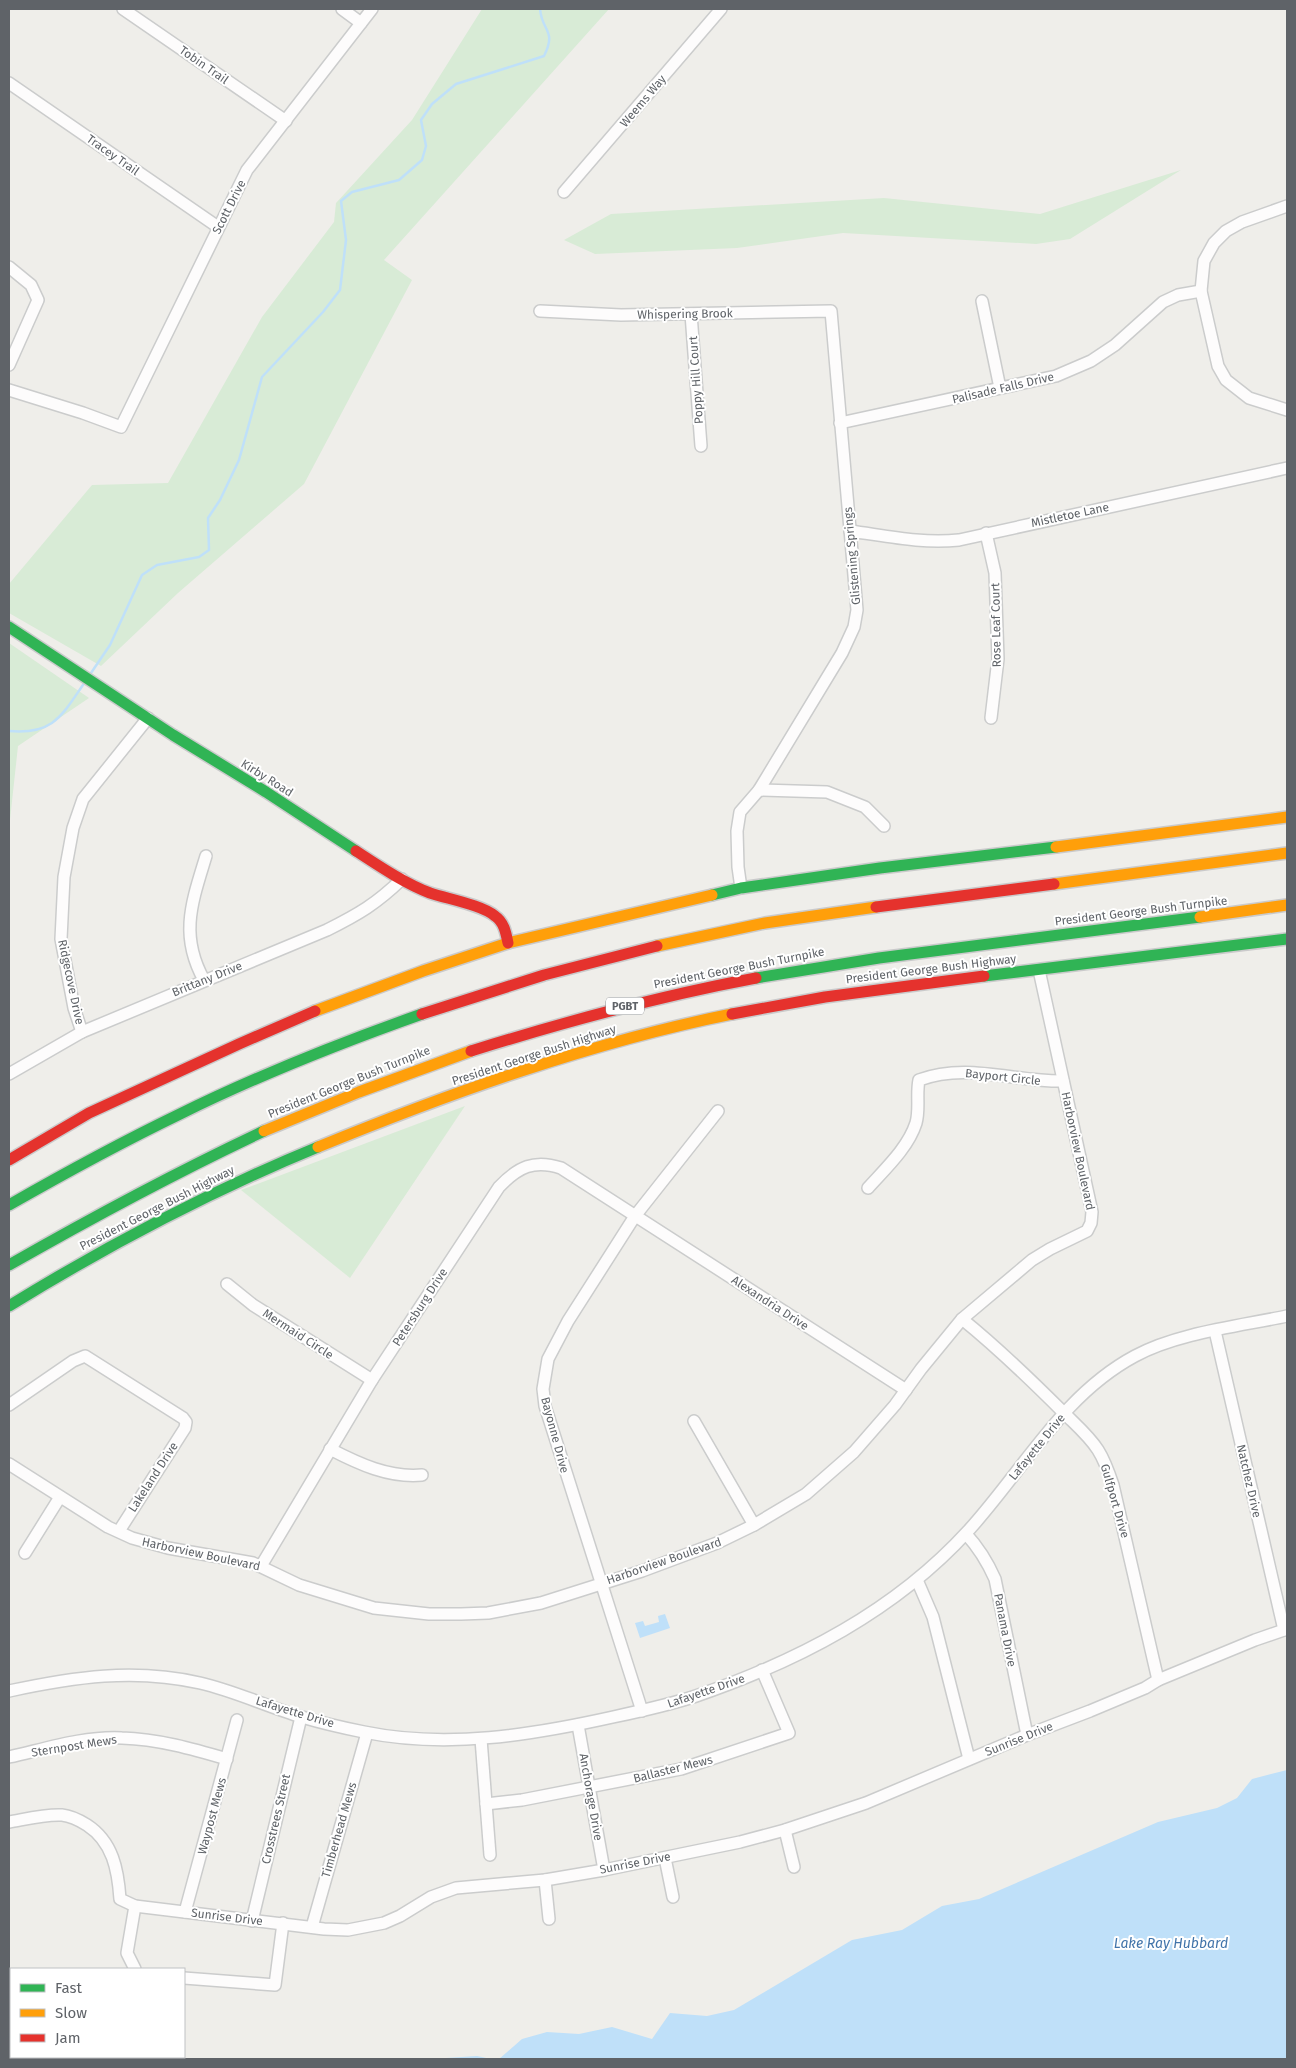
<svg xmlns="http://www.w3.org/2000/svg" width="1296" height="2068" viewBox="0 0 1296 2068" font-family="'Fira Sans',sans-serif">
<rect width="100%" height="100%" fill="#efeeea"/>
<g fill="#d8ebd6">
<polygon points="482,9 609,9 384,260 412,280 304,484 178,593 101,666 9,613 9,584 92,485 168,483 262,317 334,222 336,203 412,120"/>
<polygon points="1181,170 1070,239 1036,244 843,233 737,248 595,254 564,240 611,214 884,198 1040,214"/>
<polygon points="9,643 89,698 18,746 9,829"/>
<polygon points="465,1106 350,1278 241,1190"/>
</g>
<g fill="#bfe0f9">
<polygon points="665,1614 670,1628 640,1638 635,1623 643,1621 645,1626 659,1622 658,1616"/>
<polygon points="1287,1770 1287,2059 499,2059 522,2039 547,2032 579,2034 612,2027 652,2039 670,2013 707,2016 734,2010 852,1940 902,1930 942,1906 979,1899 1158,1822 1217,1808 1237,1798 1252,1779"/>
<polygon points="477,2056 491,2059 445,2059 446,2058"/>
</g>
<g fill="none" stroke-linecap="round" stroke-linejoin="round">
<g stroke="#bfe0f9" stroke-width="2.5">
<path d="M91,673l19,-28 32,-70 15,-10 42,-8 10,-7 -1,-32 12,-18 19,-40 23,-83 61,-65 17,-22 6,-50 -5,-39 11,-9 47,-12 23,-20 4,-14 -5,-26 11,-16 24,-20 88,-28c13,-26 -2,-24 -4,-47"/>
<path d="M9,731c45,4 53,-16 76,-49"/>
</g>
<g stroke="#cbcccc" stroke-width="14">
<g id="street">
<polyline points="123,9 286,121"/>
<polyline points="342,9 361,23"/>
<polyline points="9,83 218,227"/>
<polyline points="564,192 721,9"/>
<polyline points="1287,206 1242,222 1226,231 1214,243 1204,261 1201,291 1218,366 1226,380 1249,398 1287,410"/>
<polyline points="9,267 31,285 38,300 9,365"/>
<polyline points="982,301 1000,388"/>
<polyline points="540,311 621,315 831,311 857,610 854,627 842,653 759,790 740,812 737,831 738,867 741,888"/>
<polyline points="691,314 701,446"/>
<polyline points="9,390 83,413 121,427 247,170 372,9"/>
<polyline points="840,423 1056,376 1091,361 1115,345 1163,302 1178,295 1201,291"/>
<path d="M850,531c37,5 72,13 109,9l328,-72"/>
<polyline points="986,533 995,573 998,659 991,718"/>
<polyline points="759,790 827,792 865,807 884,826"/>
<path d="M204,980c-25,-45 -12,-78 2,-124"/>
<polyline points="82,1032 74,1008 61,939 64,877 73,828 83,799 148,718"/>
<path d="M9,1074l73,-42 245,-102c32,-16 49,-26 75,-51"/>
<path d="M868,1188c17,-19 40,-40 48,-65 4,-14 0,-29 3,-43 48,-18 95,2 144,1"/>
<polyline points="227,1284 253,1305 372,1380"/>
<path d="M962,1319c36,29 69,61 102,94 12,12 25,23 34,37 7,11 11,23 15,35l45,195"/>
<polyline points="1215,1331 1284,1630"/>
<polyline points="9,1405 73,1361 85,1356 183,1418 186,1422 185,1428 119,1531"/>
<polyline points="694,1421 754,1525"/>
<path d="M330,1449c29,15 59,29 92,26"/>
<polyline points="9,1464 108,1527 132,1538 168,1548 253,1563 299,1585 374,1608 429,1614 461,1614 488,1613 541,1603 642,1571 717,1543 754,1525 806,1494 854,1452 895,1405 921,1369 962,1319 1032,1260 1050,1249 1087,1231 1091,1223 1092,1212 1039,970"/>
<path d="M966,1534c13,14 21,27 29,45l32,156"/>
<polyline points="25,1553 60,1497"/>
<path d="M261,1566l111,-186 127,-193c19,-20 35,-28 62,-19l345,222"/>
<polyline points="917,1580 933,1617 969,1759"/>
<path d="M9,1691c65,-14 125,-23 191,-8 35,8 68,24 102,34 20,6 42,11 62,15 83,17 168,3 249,-15 28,-6 56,-12 83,-21 102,-35 199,-85 272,-165 55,-60 94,-136 167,-175 42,-23 105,-30 152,-40"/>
<polyline points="642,1711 545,1406 543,1389 548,1359 568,1321 635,1216 718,1111"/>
<polyline points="578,1725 604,1870"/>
<polyline points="481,1739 490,1855"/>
<path d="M9,1757c36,-8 75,-21 113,-19 36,1 71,11 105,21"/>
<polyline points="486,1804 522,1800 681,1769 789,1733 762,1670"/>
<path d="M9,1822c17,-3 36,-8 53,-7 10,1 17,5 25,10 26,17 31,45 33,74l15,7 189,23 24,1 36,-7 16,-7 31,-19 25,-9 89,-8 59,-10 136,-28 45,-12 81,-27 161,-68 63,-24 55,-23 13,-8 97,-40 32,-11"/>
<polyline points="785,1830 794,1867"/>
<polyline points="665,1858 673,1897"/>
<polyline points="545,1880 549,1919"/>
<polyline points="185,1912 237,1720"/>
<polyline points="252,1921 301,1717"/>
<polyline points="312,1927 367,1733"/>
<polyline points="135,1969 127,1953 135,1906"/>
<polyline points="184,1978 275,1985 283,1923"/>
</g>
</g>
<g stroke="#cacacb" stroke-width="14">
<g id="fast">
<polyline points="9,627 173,735 266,792 356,851"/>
<polyline points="712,895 741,888 880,868 1056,847"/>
<polyline points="984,976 1287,939"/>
<polyline points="756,978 879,958 1200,917"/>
<path d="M9,1205c56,-32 113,-63 171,-91 79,-39 160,-71 242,-100"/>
<path d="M9,1265c84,-48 168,-93 255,-134"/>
<path d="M9,1306c99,-61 202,-115 309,-159"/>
</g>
</g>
<g stroke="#cacacb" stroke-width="14">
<g id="slow">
<polyline points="1056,847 1287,817"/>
<polyline points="1054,884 1287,853"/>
<polyline points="1200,917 1287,905"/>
<polyline points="657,946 765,923 876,907"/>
<polyline points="315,1011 423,971 508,943 712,895"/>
<polyline points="264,1131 359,1092 471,1051"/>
<path d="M318,1147c132,-54 274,-105 414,-133"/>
</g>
</g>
<g stroke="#cacacb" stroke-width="14">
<g id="jam">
<path d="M356,851c23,15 48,32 74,42 18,6 52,12 65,23 9,6 11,17 13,27"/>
<polyline points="876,907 1054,884"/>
<polyline points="422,1014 544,975 657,946"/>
<polyline points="732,1014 825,997 984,976"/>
<path d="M471,1051c93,-29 188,-55 285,-73"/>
<polyline points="9,1160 89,1113 239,1044 315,1011"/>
</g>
</g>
<use href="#street" stroke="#fdfcfc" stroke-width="11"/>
<use href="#fast" stroke="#30b455" stroke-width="11"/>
<use href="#slow" stroke="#ff9f0a" stroke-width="11"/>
<use href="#jam" stroke="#e5322d" stroke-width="11"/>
</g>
<g text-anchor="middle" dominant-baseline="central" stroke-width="4" stroke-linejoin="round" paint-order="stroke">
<rect fill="#fff" stroke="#8f9295" stroke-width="1" x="606" y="997.5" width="38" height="17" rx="4"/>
<g font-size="11" font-weight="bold" fill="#5f6368">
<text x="625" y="1006">PGBT</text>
</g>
<g font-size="12" fill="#5f6368" stroke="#fff">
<text transform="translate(204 65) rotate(35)">Tobin Trail</text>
<text transform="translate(643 101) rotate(-50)">Weems Way</text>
<text transform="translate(113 155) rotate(35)">Tracey Trail</text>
<text transform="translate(229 207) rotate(-63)">Scott Drive</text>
<text transform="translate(685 314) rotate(-1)">Whispering Brook</text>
<text transform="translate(696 380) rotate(-94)">Poppy Hill Court</text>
<text transform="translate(1003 388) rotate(-13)">Palisade Falls Drive</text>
<text transform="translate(1070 515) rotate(-12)">Mistletoe Lane</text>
<text transform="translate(852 556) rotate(-95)">Glistening Springs</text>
<text transform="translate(996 625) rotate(-91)">Rose Leaf Court</text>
<text transform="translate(267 778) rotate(32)">Kirby Road</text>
<text transform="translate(1141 911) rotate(-7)">President George Bush Turnpike</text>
<text transform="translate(739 968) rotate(-11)">President George Bush Turnpike</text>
<text transform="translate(931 969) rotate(-7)">President George Bush Highway</text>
<text transform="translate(207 979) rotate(-22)">Brittany Drive</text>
<text transform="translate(71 982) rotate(78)">Ridgecove Drive</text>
<text transform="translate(534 1055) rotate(-18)">President George Bush Highway</text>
<text transform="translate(1003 1077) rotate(6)">Bayport Circle</text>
<text transform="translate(349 1082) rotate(-22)">President George Bush Turnpike</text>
<text transform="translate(1078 1151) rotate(78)">Harborview Boulevard</text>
<text transform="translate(157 1208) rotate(-27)">President George Bush Highway</text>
<text transform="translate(770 1303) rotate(33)">Alexandria Drive</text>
<text transform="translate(420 1307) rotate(-57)">Petersburg Drive</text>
<text transform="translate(298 1334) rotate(33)">Mermaid Circle</text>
<text transform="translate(555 1435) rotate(75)">Bayonne Drive</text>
<text transform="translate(1037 1447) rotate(-51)">Lafayette Drive</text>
<text transform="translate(153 1477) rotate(-57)">Lakeland Drive</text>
<text transform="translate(1249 1481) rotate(77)">Natchez Drive</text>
<text transform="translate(1115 1501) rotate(74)">Gulfport Drive</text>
<text transform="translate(201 1554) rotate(12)">Harborview Boulevard</text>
<text transform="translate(664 1561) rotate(-19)">Harborview Boulevard</text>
<text transform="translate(1005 1630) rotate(79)">Panama Drive</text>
<text transform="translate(706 1691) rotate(-19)">Lafayette Drive</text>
<text transform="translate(295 1712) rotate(17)">Lafayette Drive</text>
<text transform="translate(1019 1739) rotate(-22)">Sunrise Drive</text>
<text transform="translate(74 1746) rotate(-9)">Sternpost Mews</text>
<text transform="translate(673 1769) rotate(-14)">Ballaster Mews</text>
<text transform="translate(591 1797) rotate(80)">Anchorage Drive</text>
<text transform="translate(212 1816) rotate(-75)">Waypost Mews</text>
<text transform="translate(276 1819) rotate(-77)">Crosstrees Street</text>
<text transform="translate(339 1830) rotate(-74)">Timberhead Mews</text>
<text transform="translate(635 1863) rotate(-11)">Sunrise Drive</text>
<text transform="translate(227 1917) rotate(7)">Sunrise Drive</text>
</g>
<g font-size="14" font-style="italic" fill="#4174aa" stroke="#fff">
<text x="1171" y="1943">Lake Ray Hubbard</text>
</g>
</g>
<rect width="1296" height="2068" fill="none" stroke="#5f6368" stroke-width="20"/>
<rect x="10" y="1968" width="175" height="90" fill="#ffffff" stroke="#bfc1c3"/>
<rect x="20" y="1984" width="25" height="8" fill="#30b455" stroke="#bfc1c3"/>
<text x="55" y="1993" font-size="15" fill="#5f6368">Fast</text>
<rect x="20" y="2009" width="25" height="8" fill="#ff9f0a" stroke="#bfc1c3"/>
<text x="55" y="2018" font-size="15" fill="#5f6368">Slow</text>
<rect x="20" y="2034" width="25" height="8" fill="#e5322d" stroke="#bfc1c3"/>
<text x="55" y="2043" font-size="15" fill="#5f6368">Jam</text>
</svg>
